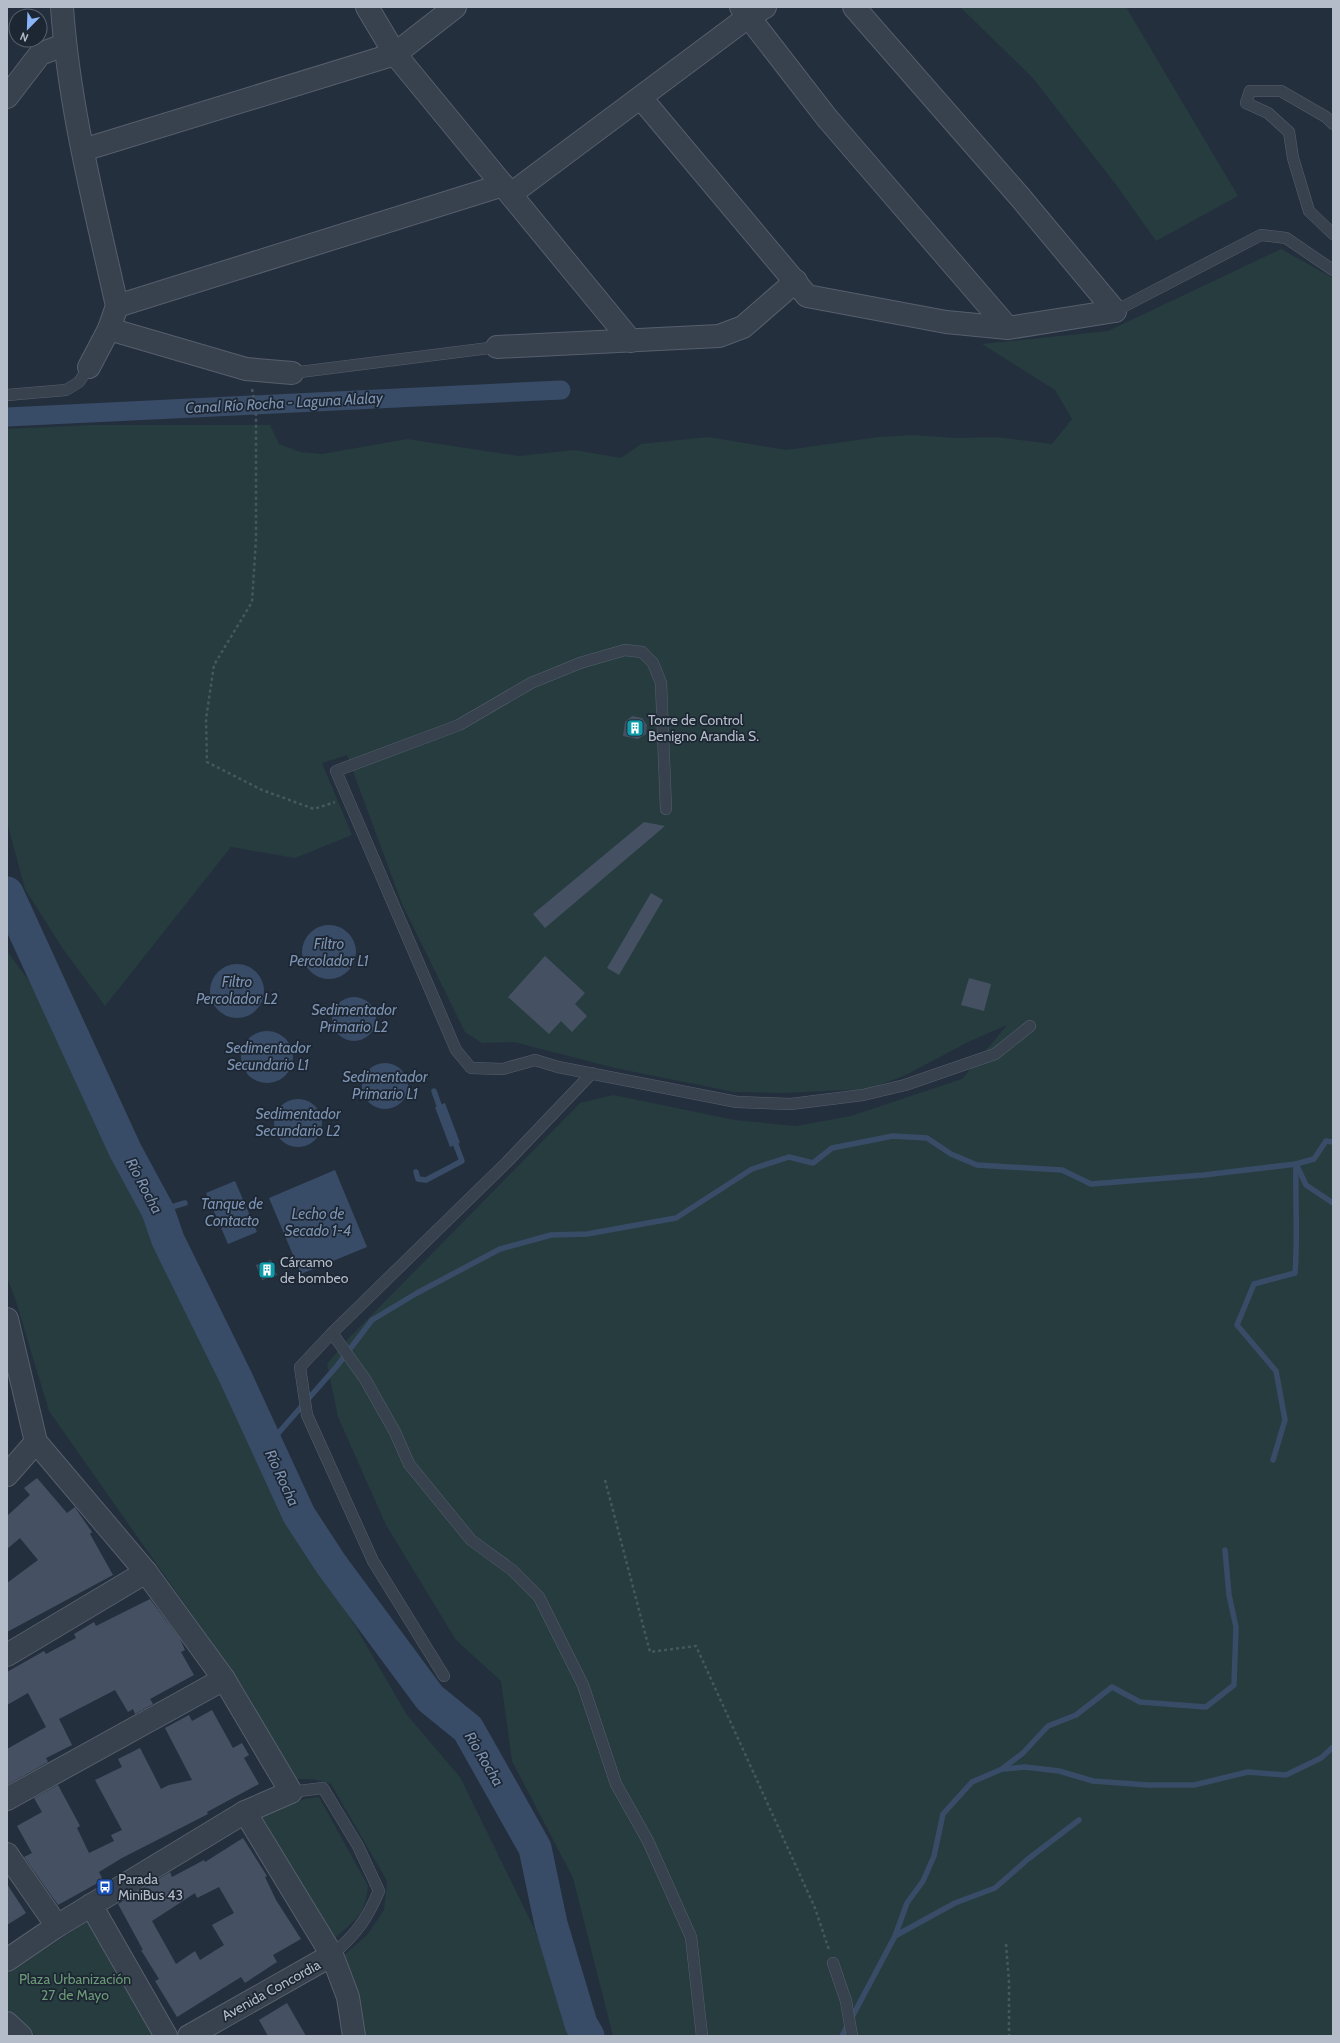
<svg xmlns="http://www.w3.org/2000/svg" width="1340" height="2043" viewBox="0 0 1340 2043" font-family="Cabin,sans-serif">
<rect width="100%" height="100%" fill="#242f3e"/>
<g fill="#263c3f">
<polygon points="960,7 1126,7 1238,196 1156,241 1117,186 1032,77"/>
<polygon points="1281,249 1333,278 1333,2036 613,2036 573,1878 512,1761 501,1681 456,1640 386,1525 338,1417 327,1364 348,1339 580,1103 613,1095 735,1120 796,1126 851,1116 962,1079 1007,1025 968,1042 906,1075 869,1089 784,1093 734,1092 615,1068 514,1042 482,1043 465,1032 402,904 347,755 322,763 352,835 295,858 231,847 105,1006 63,949 25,889 7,822 7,429 91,425 270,425 279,444 300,452 322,454 407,439 519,456 574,450 621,458 641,444 708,437 786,450 879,437 913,435 956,438 997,437 1052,444 1072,419 1055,390 982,344 1108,331"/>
<polygon points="7,951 48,1007 77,1072 95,1089 111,1141 170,1253 281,1499 407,1715 460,1777 534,1928 576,2036 362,2036 342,1957 367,1935 384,1910 387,1881 331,1784 313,1779 296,1779 243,1687 49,1411 15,1298 7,1278"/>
<path d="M319,1797l49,89c-3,30 -13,34 -34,53l-73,-124 44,-16z"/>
<polygon points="88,1921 159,2036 36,2036 7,2009 7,1974"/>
</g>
<g fill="#394c67">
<circle cx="329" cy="952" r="27"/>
<circle cx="237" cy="991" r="27"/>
<circle cx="354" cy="1019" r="22"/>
<circle cx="267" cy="1057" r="26"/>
<circle cx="385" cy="1086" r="23"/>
<circle cx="298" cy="1123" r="24"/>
<polygon points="445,1103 460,1143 450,1147 435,1107"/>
<polygon points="335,1170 367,1247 301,1274 269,1198"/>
<polygon points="235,1181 257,1232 228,1244 206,1193"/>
</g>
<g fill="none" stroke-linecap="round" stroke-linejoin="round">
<g stroke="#394c67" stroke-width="5.5">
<polyline points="434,1091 439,1105"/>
<polyline points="1297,1166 1306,1185 1333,1203"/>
<polyline points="416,1172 418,1179 426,1180 462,1161 456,1145"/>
<polyline points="158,1211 185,1203"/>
<polyline points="267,1446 337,1366 372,1320 417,1293 500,1249 551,1235 587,1234 676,1218 752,1169 789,1157 813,1163 832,1148 893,1136 927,1138 951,1154 977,1165 1062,1170 1091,1184 1204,1175 1296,1164 1314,1159 1326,1141 1333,1142"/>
<path d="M1273,1460l12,-40 -9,-49 -39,-46 17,-41 41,-11c3,-37 0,-73 1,-109"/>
<polyline points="1003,1769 1025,1767 1059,1771 1093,1781 1148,1785 1194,1785 1248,1772 1286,1775 1321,1758 1333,1747"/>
<polyline points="895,1936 955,1903 995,1888 1028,1859 1079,1820"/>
<polyline points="842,2036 895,1936 907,1903 923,1881 934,1856 943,1814 972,1782 1002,1769 1023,1753 1048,1726 1076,1715 1112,1687 1140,1702 1206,1707 1234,1685 1236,1627 1229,1595 1225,1550"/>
</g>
<polyline stroke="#394c67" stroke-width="19" points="7,417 561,390"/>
<polyline stroke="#394c67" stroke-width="33" points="7,893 125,1150 158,1211 168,1240 236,1378 299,1515 331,1564 430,1698 468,1729 535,1848 551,1924 581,2024 588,2036"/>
</g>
<g fill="#455162" fill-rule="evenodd">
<polygon points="632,716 642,718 647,725 646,734 638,739 623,736 625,722"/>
<polygon points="644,822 665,826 545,928 533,914"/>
<polygon points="651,893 663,900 619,975 607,968"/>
<polygon points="545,956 585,993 575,1004 587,1016 572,1032 561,1021 549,1034 508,997"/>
<polygon points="969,978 991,984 984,1011 961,1005"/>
<polygon points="271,1260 277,1275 262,1280 256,1265"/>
<polygon points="37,1478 67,1513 75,1507 76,1509 92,1532 90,1534 113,1575 7,1632 7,1583 38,1560 20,1538 7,1549 7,1516 30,1495 24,1488"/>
<polygon points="150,1599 180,1639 185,1650 181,1652 194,1675 150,1699 153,1704 135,1714 133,1709 128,1712 115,1690 59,1719 72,1745 46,1758 48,1762 7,1785 7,1749 46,1727 28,1693 7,1705 7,1672 44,1651 46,1654 76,1638 74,1634 94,1622 96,1626"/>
<polygon points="212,1710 233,1748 242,1743 249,1755 244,1758 259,1784 207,1812 208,1814 122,1858 99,1872 103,1880 58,1905 24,1857 32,1853 17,1826 42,1812 34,1798 58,1785 80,1826 77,1828 89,1853 114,1841 111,1835 122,1830 95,1780 122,1767 118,1759 140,1748 161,1789 169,1785 192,1780 165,1728 189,1715 192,1721"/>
<path d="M243,1838l24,38 -2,1 11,23 25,39 -28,16 4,7 -32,21 -4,-6 -64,40 -22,-36 4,-2 -18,-29h2l-25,-46 52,-32 2,5 32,-17 1,2zM219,1887l15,26 -22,12 12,20 -24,15 -5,-9 -19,13 -24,-43 43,-28 2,5z"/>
<polygon points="7,1884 26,1913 7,1925"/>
<polygon points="287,2003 306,2036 268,2036 259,2020"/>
</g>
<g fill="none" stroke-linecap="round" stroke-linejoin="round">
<g stroke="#565f6c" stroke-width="12">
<g id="service">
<polyline points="1333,124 1326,117 1281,91 1250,91 1246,103 1268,113 1289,132 1293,158 1309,211 1333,234"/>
<polyline points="1115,311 1261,235 1286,238 1333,270"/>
<polyline points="292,373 497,347"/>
<polyline points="7,395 66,390 79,382 89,367"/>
<polyline points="666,809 661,683 653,663 642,652 625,650 580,663 531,683 459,725 336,771 456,1050 471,1068 503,1069 535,1060 558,1067 737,1102 791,1104 863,1095 905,1085 995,1054 1030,1026"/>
<polyline points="332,1333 365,1379 395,1432 409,1464 471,1540 512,1570 539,1597 583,1685 616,1784 648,1841 691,1937 702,2036"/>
<polyline points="444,1676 373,1561 307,1415 300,1367 332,1333 507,1162 592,1073"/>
<path d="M291,1792l32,-4 35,58 21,45c-13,30 -23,43 -47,64"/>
<polyline points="833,1963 846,2001 852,2036"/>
</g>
</g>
<g stroke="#565f6c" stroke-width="24">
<g id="minor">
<path d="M62,7c7,101 33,200 55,299l-8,23 -20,38"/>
<polyline points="367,7 395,54 631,341"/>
<polyline points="741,7 827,118 1008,328"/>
<polyline points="854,7 1020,197 1115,311"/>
<polyline points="7,97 40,54 64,45"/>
<polyline points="641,98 807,296 946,322 1008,328 1115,311"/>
<polyline points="83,150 395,54 455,7"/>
<polyline points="511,194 748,17 765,7"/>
<polyline points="117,306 503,185"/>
<polyline points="109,329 246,369 292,373"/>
<polyline points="497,347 719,336 743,327 796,281"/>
<polyline points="7,1319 36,1442 146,1572 224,1679 291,1792 245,1812 57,1926 7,1960"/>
<polyline points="7,1475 36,1442"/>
<polyline points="7,1655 146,1572"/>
<polyline points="7,1799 224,1679"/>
<polyline points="245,1812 332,1955 348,1997 354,2036"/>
<polyline points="7,1854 57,1926"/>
<polyline points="91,1905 166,2036"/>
<polyline points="7,2023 21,2036"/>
<polyline points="189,2036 332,1955"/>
</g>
</g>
<g stroke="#44595c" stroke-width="2.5" stroke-dasharray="3 3" stroke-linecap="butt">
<polyline points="252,389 256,411 256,539 252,602 214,665 206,719 207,762 262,790 314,809 335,802"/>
<polyline points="605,1480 650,1652 696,1646 815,1908 829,1950"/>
<polyline points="1006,1944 1009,1982 1009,2036"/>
</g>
<use href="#service" stroke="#38414e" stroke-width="11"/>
<use href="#minor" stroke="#38414e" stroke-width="22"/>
</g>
<defs>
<g id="building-square" transform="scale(0.9)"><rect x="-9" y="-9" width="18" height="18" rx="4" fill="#0f9aa8" stroke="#1d2633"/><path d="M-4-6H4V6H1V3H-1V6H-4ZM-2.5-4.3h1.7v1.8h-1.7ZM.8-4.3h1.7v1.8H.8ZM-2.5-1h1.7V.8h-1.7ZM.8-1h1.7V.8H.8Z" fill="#fff"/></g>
<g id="bus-square" transform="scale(0.9)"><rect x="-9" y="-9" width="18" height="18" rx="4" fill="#1a4fb4" stroke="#1d2633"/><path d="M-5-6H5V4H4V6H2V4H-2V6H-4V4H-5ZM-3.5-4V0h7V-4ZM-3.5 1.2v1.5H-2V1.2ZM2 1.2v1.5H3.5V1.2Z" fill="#fff"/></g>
</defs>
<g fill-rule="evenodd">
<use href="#building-square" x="635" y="728"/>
<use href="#building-square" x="267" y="1270"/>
<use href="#bus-square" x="105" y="1887"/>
</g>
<g text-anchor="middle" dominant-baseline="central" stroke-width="3.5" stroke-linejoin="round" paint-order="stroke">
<g font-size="14" fill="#b4bcc9" stroke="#1d2633" text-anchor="start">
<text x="648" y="720">Torre de Control<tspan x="648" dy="16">Benigno Arandia S.</tspan></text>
<text x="280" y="1262">Cárcamo<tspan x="280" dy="16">de bombeo</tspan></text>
<text x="118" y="1879">Parada<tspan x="118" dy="16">MiniBus 43</tspan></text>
</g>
<g font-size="14" fill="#6b9a76" stroke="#1d2633">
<text x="75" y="1979">Plaza Urbanización<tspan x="75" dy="16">27 de Mayo</tspan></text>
</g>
<g font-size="14" fill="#b4bcc9" stroke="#1d2633">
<text transform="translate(271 1990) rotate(-29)">Avenida Concordia</text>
</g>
<g font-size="15" font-style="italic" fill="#7c92b1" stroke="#1d2633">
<text transform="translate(284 403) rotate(-3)">Canal Río Rocha - Laguna Alalay</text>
<text x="329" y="944">Filtro<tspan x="329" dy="17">Percolador L1</tspan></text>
<text x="237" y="982">Filtro<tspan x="237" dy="17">Percolador L2</tspan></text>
<text x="354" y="1010">Sedimentador<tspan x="354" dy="17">Primario L2</tspan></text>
<text x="268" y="1048">Sedimentador<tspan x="268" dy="17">Secundario L1</tspan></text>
<text x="385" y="1077">Sedimentador<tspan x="385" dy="17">Primario L1</tspan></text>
<text x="298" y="1114">Sedimentador<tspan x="298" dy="17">Secundario L2</tspan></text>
<text transform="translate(144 1186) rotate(62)">Río Rocha</text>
<text x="232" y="1204">Tanque de<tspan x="232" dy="17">Contacto</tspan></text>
<text x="318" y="1214">Lecho de<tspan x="318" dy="17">Secado 1-4</tspan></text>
<text transform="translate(282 1478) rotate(65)">Río Rocha</text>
<text transform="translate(484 1759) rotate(59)">Río Rocha</text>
</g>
</g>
<rect width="1340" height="2043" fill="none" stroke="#b4bcc9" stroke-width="16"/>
<g transform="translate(28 28) rotate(203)"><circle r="19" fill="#1d2633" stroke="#59626f"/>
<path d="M0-3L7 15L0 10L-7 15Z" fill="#8ab4f8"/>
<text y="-6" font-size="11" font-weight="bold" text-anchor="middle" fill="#b4bcc9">N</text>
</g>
</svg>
